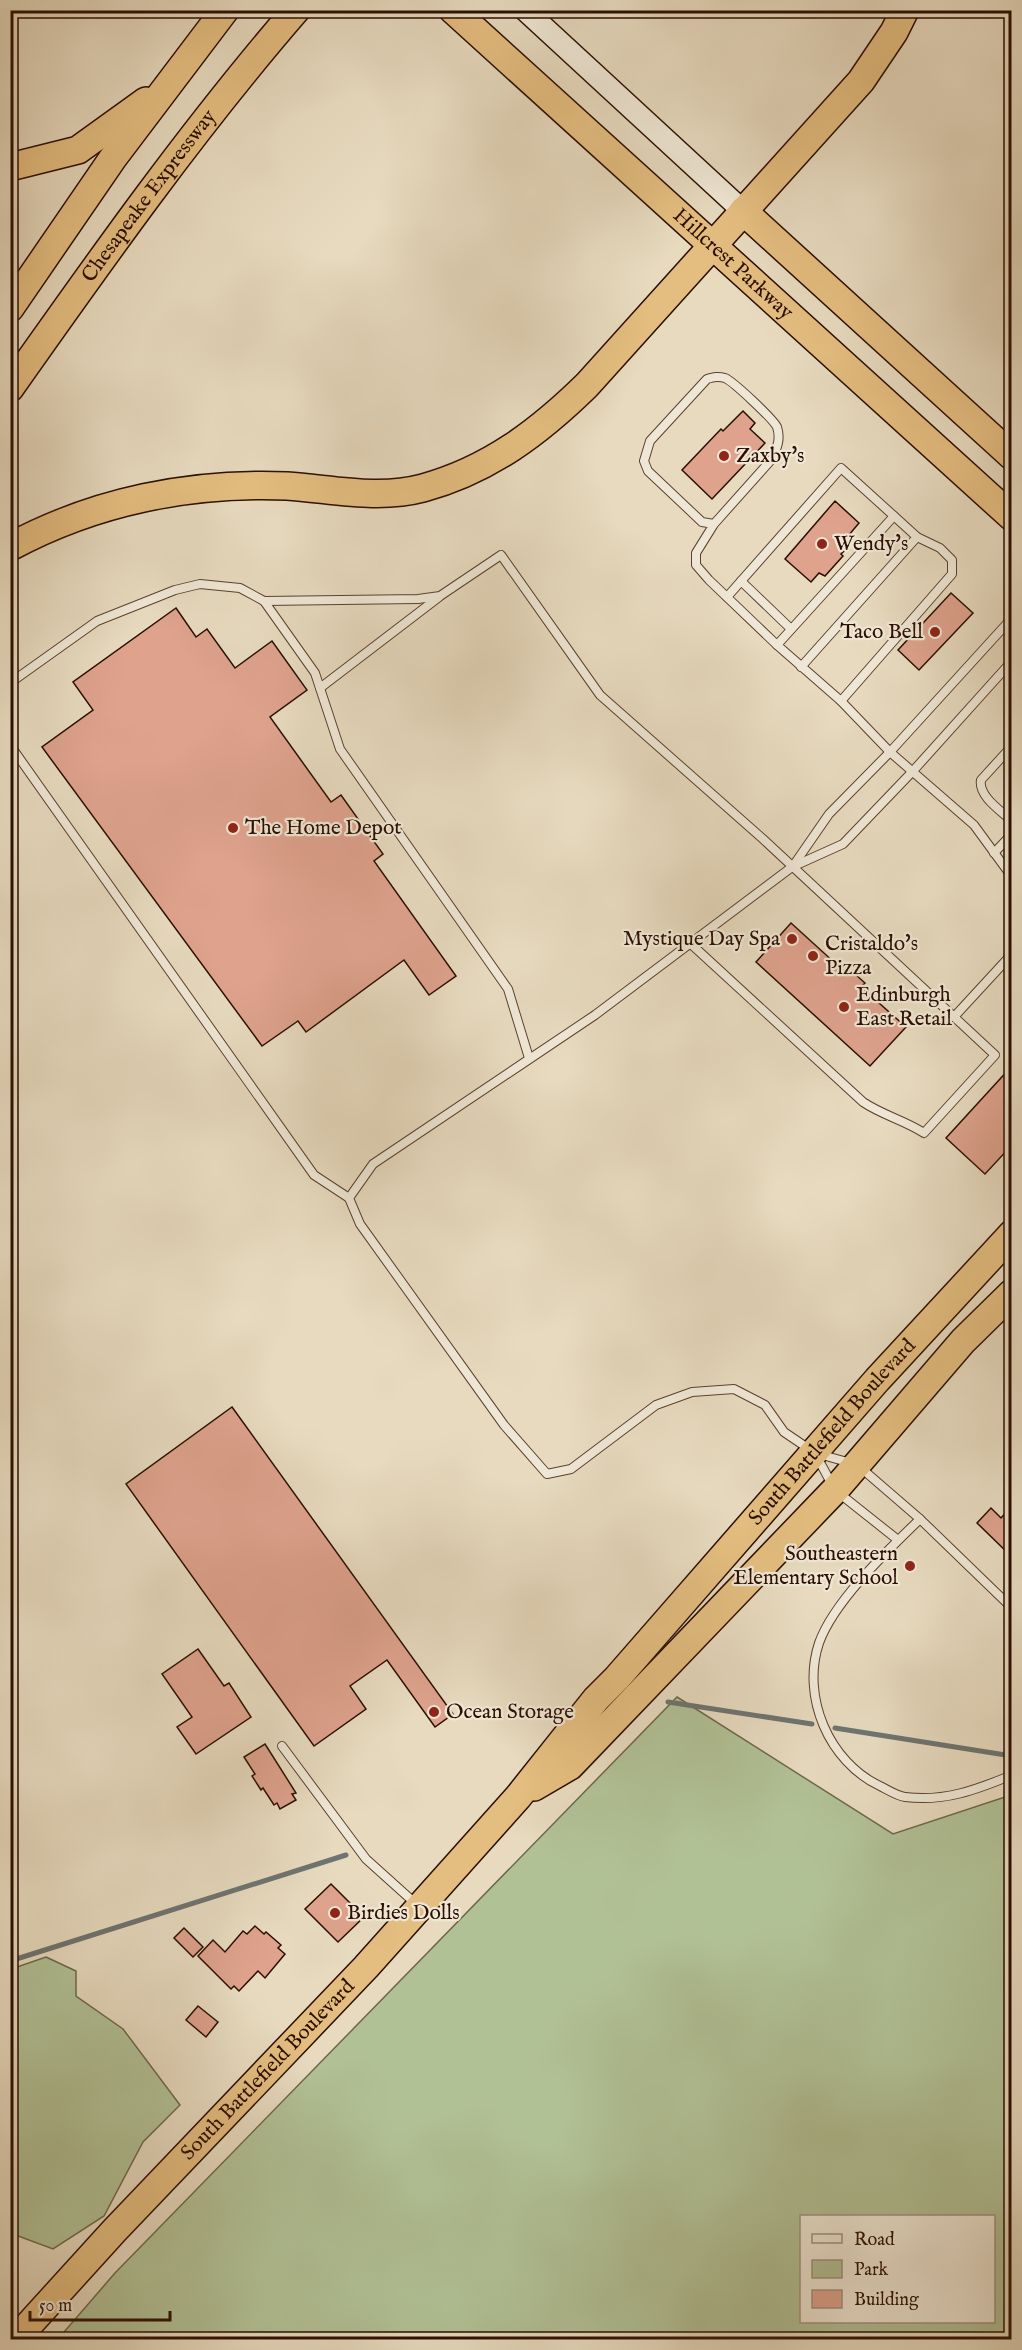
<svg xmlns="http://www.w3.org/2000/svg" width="1022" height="2350" viewBox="0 0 1022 2350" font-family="'IM FELL English',serif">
<rect width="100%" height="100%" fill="#e7dabf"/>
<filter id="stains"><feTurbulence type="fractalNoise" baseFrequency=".00333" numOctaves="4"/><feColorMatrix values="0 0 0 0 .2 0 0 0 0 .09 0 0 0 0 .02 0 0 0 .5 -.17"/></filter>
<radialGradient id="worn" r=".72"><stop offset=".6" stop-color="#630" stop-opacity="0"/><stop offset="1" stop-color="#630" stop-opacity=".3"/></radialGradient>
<g fill="#b1c196" stroke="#6e684b" stroke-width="1.5" fill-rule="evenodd">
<path d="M677,1697l216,137 118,-39v544h-953l57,-66zM802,2216h192v106h-192z"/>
<polygon points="46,1957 76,1971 76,1996 123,2029 180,2105 143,2142 104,2216 53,2249 10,2233 11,1969"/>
</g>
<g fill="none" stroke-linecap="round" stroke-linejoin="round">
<g stroke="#6e7471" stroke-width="5">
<polyline points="668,1702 812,1724"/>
<polyline points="835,1728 1012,1756"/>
<polyline points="10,1961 346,1855"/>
</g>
</g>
<g fill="#dea28d" stroke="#2b0e00" stroke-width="1.5">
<polygon points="743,411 755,423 750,429 765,443 712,499 682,470 721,429 723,431"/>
<polygon points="835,501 859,523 848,536 851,538 841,549 844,551 841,554 843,556 825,576 819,573 811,582 785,559"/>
<polygon points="951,593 973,613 919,670 898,650"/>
<polygon points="176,608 196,637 207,629 235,668 272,641 307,690 270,717 331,802 341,795 383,854 374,861 456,976 429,995 404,960 306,1032 298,1021 262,1046 42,747 93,710 73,682"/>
<polygon points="791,923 836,964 839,960 865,983 861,987 906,1027 870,1066 756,962"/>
<polygon points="1011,1067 1011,1146 985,1174 946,1138"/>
<polygon points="232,1407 453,1714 435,1727 387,1660 350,1686 366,1709 314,1746 126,1484"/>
<polygon points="1011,1507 1011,1556 977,1523 991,1508 1001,1518"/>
<polygon points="198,1649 224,1686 229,1683 251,1717 196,1754 177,1727 192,1717 162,1674"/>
<polygon points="265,1744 296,1793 292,1794 296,1800 280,1809 277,1803 274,1805 263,1788 261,1790 252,1776 255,1774 244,1757"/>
<polygon points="331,1884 364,1917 338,1942 305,1909"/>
<polygon points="255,1926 264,1934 266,1932 281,1945 278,1948 285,1954 265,1978 258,1971 239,1991 234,1986 231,1989 198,1956 213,1940 225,1952 243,1931 247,1934"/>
<polygon points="184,1928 203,1947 193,1957 174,1938"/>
<polygon points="198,2006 218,2022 206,2037 186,2020"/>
</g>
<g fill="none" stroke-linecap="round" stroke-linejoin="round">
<g stroke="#5a4130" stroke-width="10">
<g id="lane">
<path d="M714,524l-12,-2 -54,-51 -4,-10 6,-20 57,-62c7,-2 11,-3 18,-1 9,4 48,41 52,49 4,12 0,21 -5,32l-58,65 -18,29v12l13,15 68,65 64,56 49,51 84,73 38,52"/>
<polyline points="741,581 791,629"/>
<polyline points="727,597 841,468 894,516 777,645"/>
<path d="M264,601l154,-2 22,-3 61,-41 99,140 163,144 232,216 -71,78c-20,-13 -42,-18 -61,-31l-172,-158"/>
<polyline points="801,667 917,537 894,516"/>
<polyline points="10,683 97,621 175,590 200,584 240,588 264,601 315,673 340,749 508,989 529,1058"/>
<polyline points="320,688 439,597"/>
<polyline points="841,701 952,574 952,560 940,548 917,537"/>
<polyline points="10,745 314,1175 349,1198"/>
<path d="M1012,746l-31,34c-3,16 20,31 31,41"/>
<polyline points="994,853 1012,834"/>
<polyline points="793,866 829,814 890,752 1012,618"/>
<polyline points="954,1017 1012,954"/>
<polyline points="817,1457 835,1490 898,1540"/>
<polyline points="851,1463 815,1453 784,1432 765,1405 734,1389 692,1392 656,1405 571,1469 547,1474 504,1425 360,1224 349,1198 373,1164 595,1015 792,867 843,844 913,771 1012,661"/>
<polyline points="861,1468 920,1519 1012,1608"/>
<path d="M920,1519c-32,31 -86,82 -101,124 -18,54 10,119 61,143 8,4 17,10 25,11 39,5 71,-7 107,-22"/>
<polyline points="282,1746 366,1859 416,1904"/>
</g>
</g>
<g stroke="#2b0e00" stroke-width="24">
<polyline id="secondary" points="525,10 743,211"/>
</g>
<g stroke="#2b0e00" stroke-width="30">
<g id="highway">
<path id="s1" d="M453,10l559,507"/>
<polyline points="10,167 78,150 146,101"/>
<polyline points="743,211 1012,456"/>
<polyline points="10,308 113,158 225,10"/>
<path id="s2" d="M10,388c91,-129 183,-259 286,-378"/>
<path d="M10,547c85,-46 181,-65 277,-61 45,3 91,14 136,2 66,-18 116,-56 164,-103l274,-304 33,-49 11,-22"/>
<polyline points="534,1787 570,1766 835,1490 963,1341 1012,1293"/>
<path id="s3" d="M15,2340l99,-109 252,-264 152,-170 78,-98 21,-21 260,-298 135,-146"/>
</g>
</g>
<use href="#lane" stroke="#efe7d5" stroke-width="8"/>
<use href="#secondary" stroke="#efe7d5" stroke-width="21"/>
<use href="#highway" stroke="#e4bd80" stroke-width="27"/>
</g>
<g fill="#8f2418" stroke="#efe7d5" stroke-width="2">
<circle cx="724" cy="456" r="6"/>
<circle cx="822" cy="544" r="6"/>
<circle cx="935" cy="632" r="6"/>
<circle cx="233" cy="828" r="6"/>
<circle cx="792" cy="939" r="6"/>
<circle cx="813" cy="956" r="6"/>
<circle cx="844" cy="1007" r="6"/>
<circle cx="910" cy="1566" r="6"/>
<circle cx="434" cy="1712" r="6"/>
<circle cx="335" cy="1913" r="6"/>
</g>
<g text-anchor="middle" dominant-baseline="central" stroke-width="4.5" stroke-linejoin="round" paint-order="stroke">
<g font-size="21" fill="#2b0e00" stroke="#efe7d5">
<text stroke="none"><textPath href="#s2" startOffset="237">Chesapeake Expressway</textPath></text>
<text stroke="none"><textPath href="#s1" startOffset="378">Hillcrest Parkway</textPath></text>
<text stroke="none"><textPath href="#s3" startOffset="1222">South Battlefield Boulevard</textPath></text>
<text stroke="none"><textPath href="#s3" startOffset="370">South Battlefield Boulevard</textPath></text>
</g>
<g font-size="21" fill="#2b0e00" stroke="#efe7d5" text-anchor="start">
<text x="736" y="456">Zaxby's</text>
<text x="834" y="544">Wendy's</text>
<text x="923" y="632" text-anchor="end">Taco Bell</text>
<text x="245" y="828">The Home Depot</text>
<text x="780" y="939" text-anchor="end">Mystique Day Spa</text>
<text x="825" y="944">Cristaldo's<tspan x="825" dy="24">Pizza</tspan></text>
<text x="856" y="995">Edinburgh<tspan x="856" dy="24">East Retail</tspan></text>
<text x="898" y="1554" text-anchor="end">Southeastern<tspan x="898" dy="24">Elementary School</tspan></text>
<text x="446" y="1712">Ocean Storage</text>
<text x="347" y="1913">Birdies Dolls</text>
</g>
</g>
<rect width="1022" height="2350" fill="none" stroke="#e7dabf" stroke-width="36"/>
<rect x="12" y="12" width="998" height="2326" fill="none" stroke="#2b0e00" stroke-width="3"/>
<rect x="18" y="18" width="986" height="2314" fill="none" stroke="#2b0e00" stroke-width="1.5"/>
<rect x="800" y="2215" width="195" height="108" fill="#efe7d5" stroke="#a19080" stroke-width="1.5"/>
<rect x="812" y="2234" width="30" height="9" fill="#efe7d5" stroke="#a19080" stroke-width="1.5"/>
<text x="854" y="2245" font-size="18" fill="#2b0e00">Road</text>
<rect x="812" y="2260" width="30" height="18" fill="#b1c196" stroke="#a19080" stroke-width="1.5"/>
<text x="854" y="2275" font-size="18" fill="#2b0e00">Park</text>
<rect x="812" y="2290" width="30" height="18" fill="#dea28d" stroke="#a19080" stroke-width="1.5"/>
<text x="854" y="2305" font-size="18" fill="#2b0e00">Building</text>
<path d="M30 2311v9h140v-9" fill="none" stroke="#2b0e00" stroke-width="3"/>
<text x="39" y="2311" font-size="18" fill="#2b0e00" stroke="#efe7d5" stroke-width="4.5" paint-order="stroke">50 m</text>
<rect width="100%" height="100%" filter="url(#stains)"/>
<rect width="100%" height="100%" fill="url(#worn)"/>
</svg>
